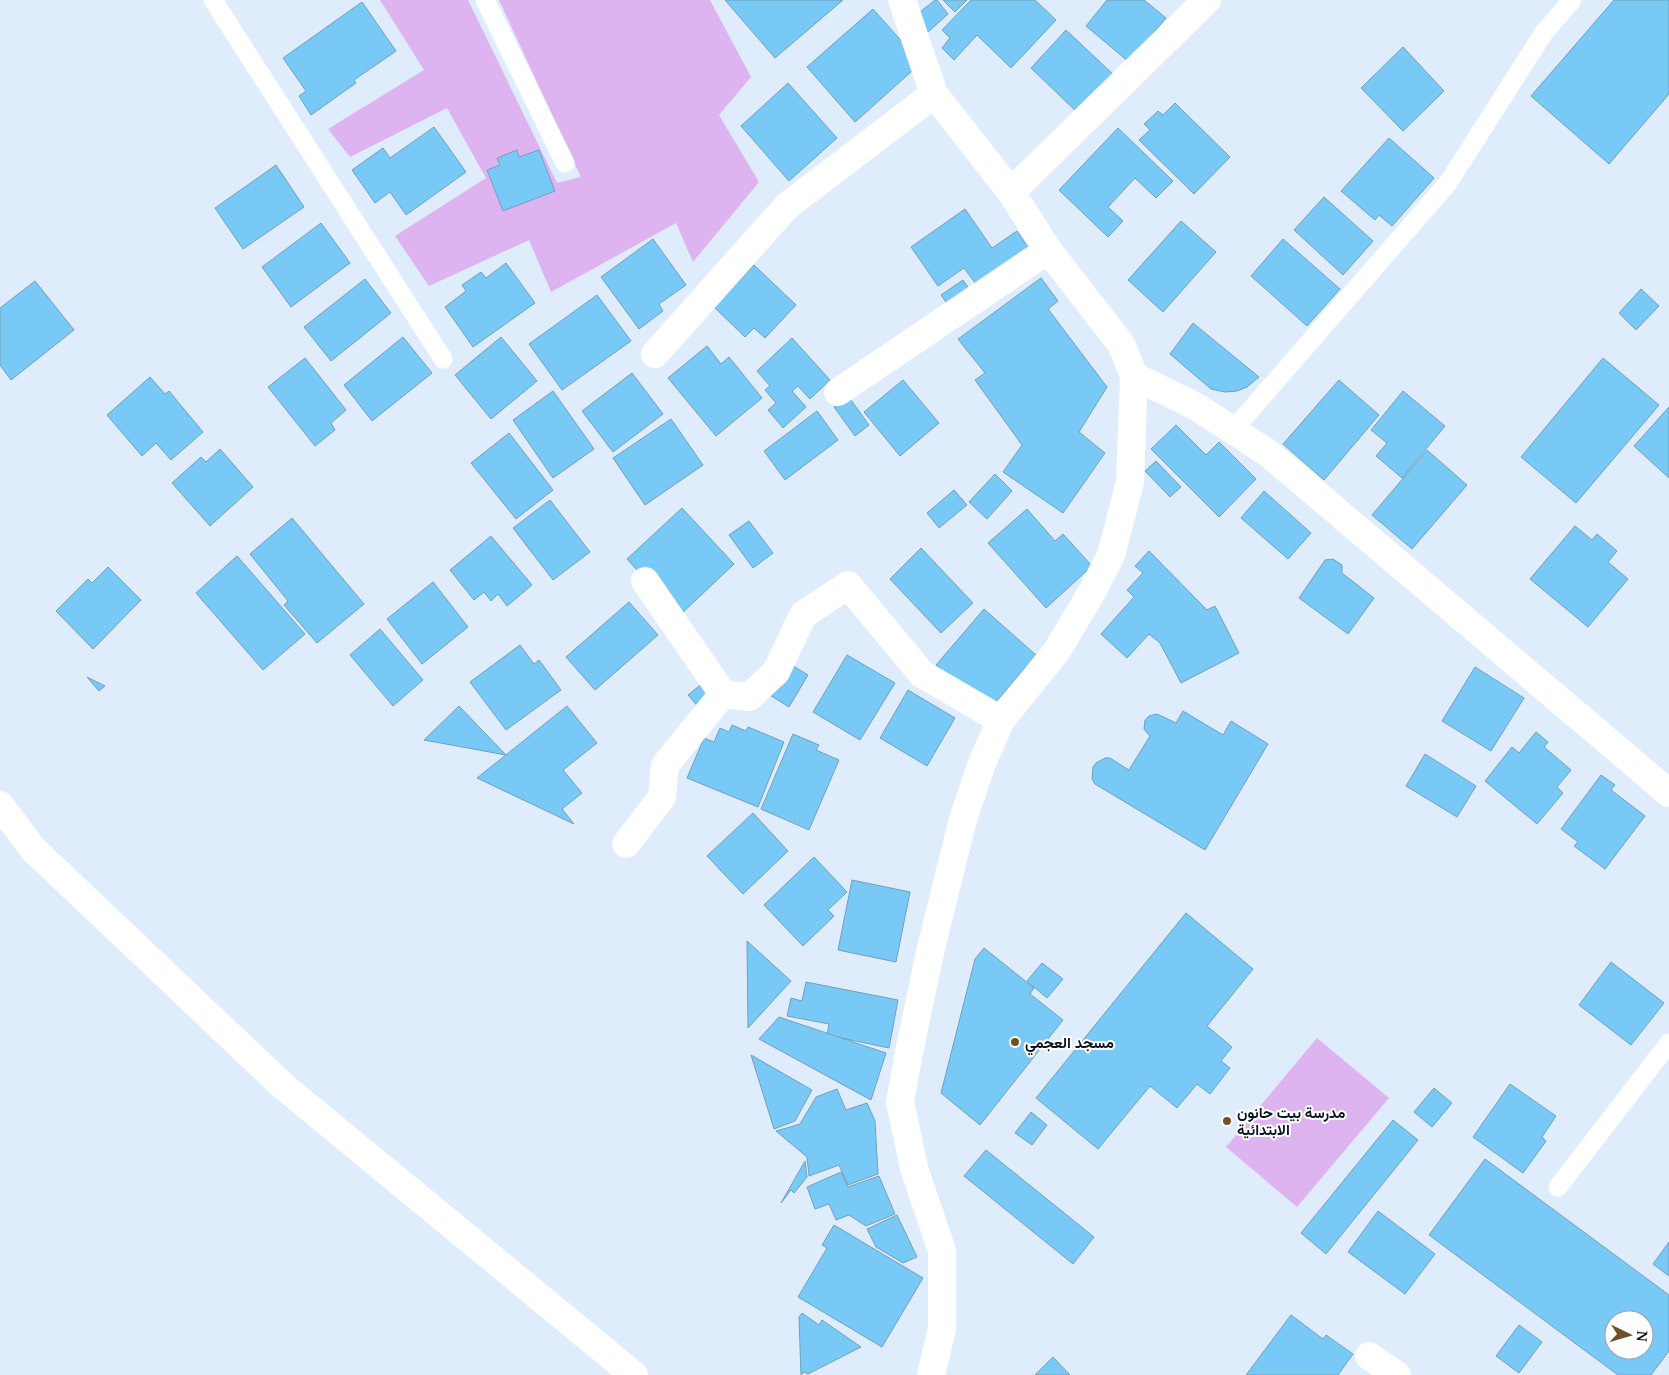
<svg xmlns="http://www.w3.org/2000/svg" width="1669" height="1375" viewBox="0 0 1669 1375" font-family="'Noto Serif',Vazirmatn,serif">
<rect width="100%" height="100%" fill="#dfecfc"/>
<g fill="#ddb4ef">
<polygon points="380,0 468,0 557,183 581,177 499,0 710,0 751,77 719,115 759,182 693,262 676,223 551,292 529,240 429,286 395,236 486,178 447,108 350,157 328,129 424,70"/>
<polygon points="1317,1038 1389,1098 1297,1207 1226,1147"/>
</g>
<g fill="#79c9f7" stroke="#72a0bc" fill-rule="evenodd">
<polygon points="725,0 843,0 775,58"/>
<polygon points="935,0 937,0 948,14 928,32 915,16"/>
<polygon points="943,0 967,0 955,12"/>
<polygon points="971,0 1035,0 1056,20 1011,68 977,35 954,60 942,48 950,38 942,30"/>
<polygon points="1107,0 1144,0 1166,18 1129,62 1086,26"/>
<polygon points="1614,0 1669,0 1669,94 1609,164 1531,96"/>
<polygon points="362,2 396,51 354,80 356,83 311,115 299,96 306,91 283,58"/>
<polygon points="873,9 921,63 855,122 807,67"/>
<polygon points="1066,30 1117,78 1081,116 1031,68"/>
<polygon points="1403,47 1444,91 1403,131 1361,88"/>
<polygon points="788,83 837,138 789,181 741,126"/>
<polygon points="1175,103 1230,157 1194,194 1139,140 1150,130 1144,124 1158,111 1163,115"/>
<polygon points="434,127 466,172 406,215 390,192 375,203 352,170 383,148 390,158"/>
<polygon points="1118,128 1173,181 1156,198 1135,178 1108,207 1123,221 1108,237 1059,190"/>
<polygon points="1389,138 1434,178 1392,226 1379,215 1375,220 1341,191"/>
<polygon points="517,150 519,157 539,150 555,191 503,211 487,170 500,165 497,158"/>
<polygon points="276,165 304,207 243,249 215,208"/>
<polygon points="1324,197 1373,241 1343,275 1294,230"/>
<polygon points="965,209 992,248 1017,231 1028,247 976,284 964,268 938,286 911,247"/>
<polygon points="1181,221 1216,252 1163,312 1128,280"/>
<polygon points="321,223 350,263 291,307 262,267"/>
<polygon points="653,239 686,285 659,304 663,311 639,329 601,277"/>
<polygon points="1283,239 1340,289 1307,326 1251,276"/>
<polygon points="506,263 535,303 473,347 445,307 466,291 462,285 481,272 486,278"/>
<polygon points="754,265 796,305 765,338 754,328 745,337 714,307"/>
<polygon points="1041,278 1058,301 1048,309 1107,387 1079,432 1105,453 1063,513 1003,472 1022,445 975,380 985,373 958,339"/>
<polygon points="365,279 391,313 331,361 304,327"/>
<polygon points="963,280 975,297 953,312 941,295"/>
<polygon points="35,281 74,330 11,380 0,365 0,308"/>
<polygon points="1641,289 1659,306 1636,330 1619,313"/>
<polygon points="597,295 631,341 562,390 529,344"/>
<polygon points="1193,323 1259,377 1247,387 1237,391 1225,392 1211,389 1170,354"/>
<polygon points="403,337 432,373 372,421 344,385"/>
<polygon points="501,337 537,381 491,419 455,375"/>
<polygon points="792,338 830,380 810,399 798,386 792,391 806,407 783,428 768,410 776,403 765,390 770,386 757,371"/>
<polygon points="707,346 721,364 729,357 762,398 716,436 668,378"/>
<polygon points="305,358 346,410 331,423 335,430 315,446 268,387"/>
<polygon points="1603,358 1659,405 1576,503 1521,457"/>
<polygon points="632,373 663,414 613,452 582,411"/>
<polygon points="150,377 165,394 169,391 203,432 171,460 156,443 142,456 107,415"/>
<polygon points="903,380 939,423 900,456 864,412"/>
<polygon points="1339,380 1379,415 1324,480 1283,444"/>
<polygon points="553,391 594,449 553,478 513,420"/>
<polygon points="1403,391 1445,426 1402,478 1376,456 1387,443 1371,430"/>
<polygon points="848,396 869,425 855,436 834,407"/>
<polygon points="1669,407 1669,478 1634,446"/>
<polygon points="817,411 838,440 785,480 764,451"/>
<polygon points="671,419 703,465 645,505 613,458"/>
<polygon points="1176,425 1206,455 1219,442 1256,479 1219,517 1151,449"/>
<polygon points="509,433 553,490 516,519 471,463"/>
<polygon points="220,449 253,487 210,526 172,483 201,457 206,462"/>
<polygon points="1427,450 1467,485 1412,549 1372,515"/>
<polygon points="1156,461 1181,487 1170,497 1145,471"/>
<polygon points="995,474 1012,491 987,519 969,502"/>
<polygon points="954,490 967,505 939,528 927,513"/>
<polygon points="1264,491 1311,533 1288,559 1241,518"/>
<polygon points="550,500 590,552 553,580 513,528"/>
<polygon points="682,508 734,564 679,616 627,559"/>
<polygon points="1027,509 1055,541 1063,534 1092,566 1046,608 988,543"/>
<polygon points="292,518 364,604 317,643 284,605 288,601 250,554"/>
<polygon points="749,521 773,553 753,568 729,535"/>
<polygon points="1575,526 1592,540 1597,534 1617,551 1608,562 1628,579 1588,627 1530,579"/>
<polygon points="491,536 532,585 507,606 498,594 491,601 484,592 474,600 450,570"/>
<polygon points="921,548 973,603 941,633 890,579"/>
<polygon points="1149,551 1207,610 1215,606 1239,653 1181,683 1160,643 1149,634 1127,658 1101,634 1134,597 1127,590 1143,573 1135,566"/>
<polygon points="237,556 305,634 263,670 196,593"/>
<polygon points="1333,559 1342,565 1342,573 1374,598 1348,634 1299,598 1325,560"/>
<polygon points="108,567 141,600 93,649 56,611 88,579 92,583"/>
<polygon points="433,582 468,627 422,664 387,619"/>
<polygon points="629,602 658,635 595,690 566,657"/>
<polygon points="984,609 1036,655 988,711 936,665"/>
<polygon points="380,629 423,680 393,706 350,655"/>
<polygon points="520,645 534,664 539,660 561,690 506,730 470,682"/>
<polygon points="847,655 895,683 860,740 813,712"/>
<polygon points="787,662 808,675 789,707 768,694"/>
<polygon points="1475,667 1524,698 1491,751 1442,721"/>
<polygon points="87,677 105,686 99,691"/>
<polygon points="704,682 714,694 699,708 688,695"/>
<polygon points="908,690 955,718 927,766 880,738"/>
<polygon points="459,706 506,755 424,740"/>
<polygon points="567,706 597,743 563,770 582,793 562,809 574,824 477,778"/>
<polygon points="1183,711 1223,735 1231,721 1268,744 1205,850 1095,784 1092,779 1093,767 1096,763 1105,758 1110,758 1129,770 1150,736 1144,729 1145,720 1149,716 1157,714 1176,723"/>
<polygon points="732,725 746,731 748,727 784,742 758,807 687,778 704,738 714,742 720,728 729,732"/>
<polygon points="1536,732 1548,742 1544,747 1571,770 1557,787 1563,793 1537,824 1485,781 1512,747 1519,753"/>
<polygon points="793,734 819,745 816,750 839,760 809,830 761,809"/>
<polygon points="1425,754 1476,786 1457,817 1406,786"/>
<polygon points="1601,775 1615,785 1611,790 1645,816 1605,869 1574,846 1578,842 1561,829"/>
<polygon points="753,813 788,851 743,894 707,856"/>
<polygon points="814,857 847,892 828,910 834,916 803,946 764,905"/>
<polygon points="852,880 910,892 896,962 838,950"/>
<polygon points="1186,913 1253,969 1207,1026 1232,1047 1221,1061 1230,1068 1210,1094 1197,1084 1177,1108 1150,1086 1098,1149 1036,1098"/>
<polygon points="747,941 791,981 748,1028"/>
<polygon points="984,948 1034,988 1030,994 1063,1020 980,1125 941,1093 975,959"/>
<polygon points="1611,962 1664,1003 1631,1045 1579,1005"/>
<polygon points="1042,963 1063,979 1047,998 1027,981"/>
<polygon points="806,982 898,1000 889,1048 827,1035 829,1024 787,1016 791,998 802,1001"/>
<polygon points="779,1017 886,1053 871,1100 759,1039"/>
<polygon points="751,1055 812,1090 795,1121 774,1129"/>
<polygon points="1510,1084 1556,1116 1542,1137 1546,1141 1523,1173 1473,1137"/>
<polygon points="1434,1088 1452,1103 1432,1127 1414,1112"/>
<polygon points="837,1089 846,1110 867,1103 875,1121 878,1174 848,1185 839,1165 809,1176 807,1157 776,1131 800,1124 816,1097"/>
<polygon points="1031,1112 1047,1125 1032,1145 1015,1133"/>
<polygon points="1393,1120 1418,1140 1326,1254 1301,1233"/>
<polygon points="986,1150 1094,1237 1073,1264 964,1176"/>
<path d="M1485,1159l184,136v56l-18,24h-33l-189,-140zM1614,1320h30v30h-30z"/>
<polygon points="805,1161 807,1177 794,1193 791,1190 781,1203"/>
<polygon points="841,1172 848,1187 879,1176 895,1214 866,1226 849,1215 836,1220 829,1204 815,1209 807,1187"/>
<polygon points="1378,1211 1435,1254 1405,1294 1348,1252"/>
<polygon points="897,1215 917,1257 903,1263 876,1247 867,1229"/>
<polygon points="834,1225 923,1278 882,1347 798,1297 827,1248 822,1245"/>
<polygon points="1669,1242 1669,1276 1653,1264"/>
<polygon points="802,1313 819,1325 822,1320 861,1347 808,1374 804,1372 801,1375 799,1317"/>
<polygon points="1291,1315 1323,1339 1326,1335 1353,1354 1338,1375 1246,1375"/>
<polygon points="1519,1325 1542,1342 1519,1373 1496,1356"/>
<polygon points="1053,1357 1070,1375 1035,1375"/>
</g>
<g fill="none" stroke-linecap="round" stroke-linejoin="round">
<g stroke="#fff" stroke-width="19">
<polyline points="213,0 443,359"/>
<polyline points="485,0 565,163"/>
<polyline points="1233,430 1448,183 1543,34 1572,0"/>
<polyline points="1558,1187 1669,1043"/>
</g>
<g stroke="#fff" stroke-width="28">
<polyline points="902,0 934,94 1011,192 1048,250 1121,344 1134,376 1130,482 1111,555 1092,592 1056,652 1001,720 982,763 963,819 931,948 909,1052 900,1102 914,1168 942,1251 942,1329 931,1375"/>
<polyline points="1011,192 1207,0"/>
<polyline points="655,354 787,206 934,94"/>
<polyline points="1134,376 1197,407 1268,453 1669,793"/>
<polyline points="838,392 1048,250"/>
<polyline points="645,581 723,694 749,697 776,672 803,615 848,585 922,674 1001,720"/>
<polyline points="0,805 33,849 283,1086 634,1375"/>
<polyline points="626,844 662,797 665,765 723,694"/>
<polyline points="1369,1356 1397,1375"/>
</g>
</g>
<g fill="#6f5226" stroke="#fff" stroke-width="2">
<circle cx="1015" cy="1042" r="5"/>
<circle cx="1227" cy="1121" r="5"/>
</g>
<g text-anchor="middle" dominant-baseline="central" stroke-width="4" stroke-linejoin="round" paint-order="stroke">
<g font-size="15" font-weight="bold" fill="#0a1523" stroke="#fff" text-anchor="start">
<text x="1025" y="1042">مسجد العجمي</text>
<text x="1237" y="1112">مدرسة بيت حانون<tspan x="1237" dy="17">الابتدائية</tspan></text>
</g>
</g>
<g transform="translate(1629 1335) rotate(95)"><circle r="24" fill="#ffffff" stroke="#9da1a7"/>
<path d="M0-4L9 19L0 12L-9 19Z" fill="#6f5226"/>
<text y="-8" font-size="14" font-weight="bold" text-anchor="middle" fill="#0a1523">N</text>
</g>
</svg>
